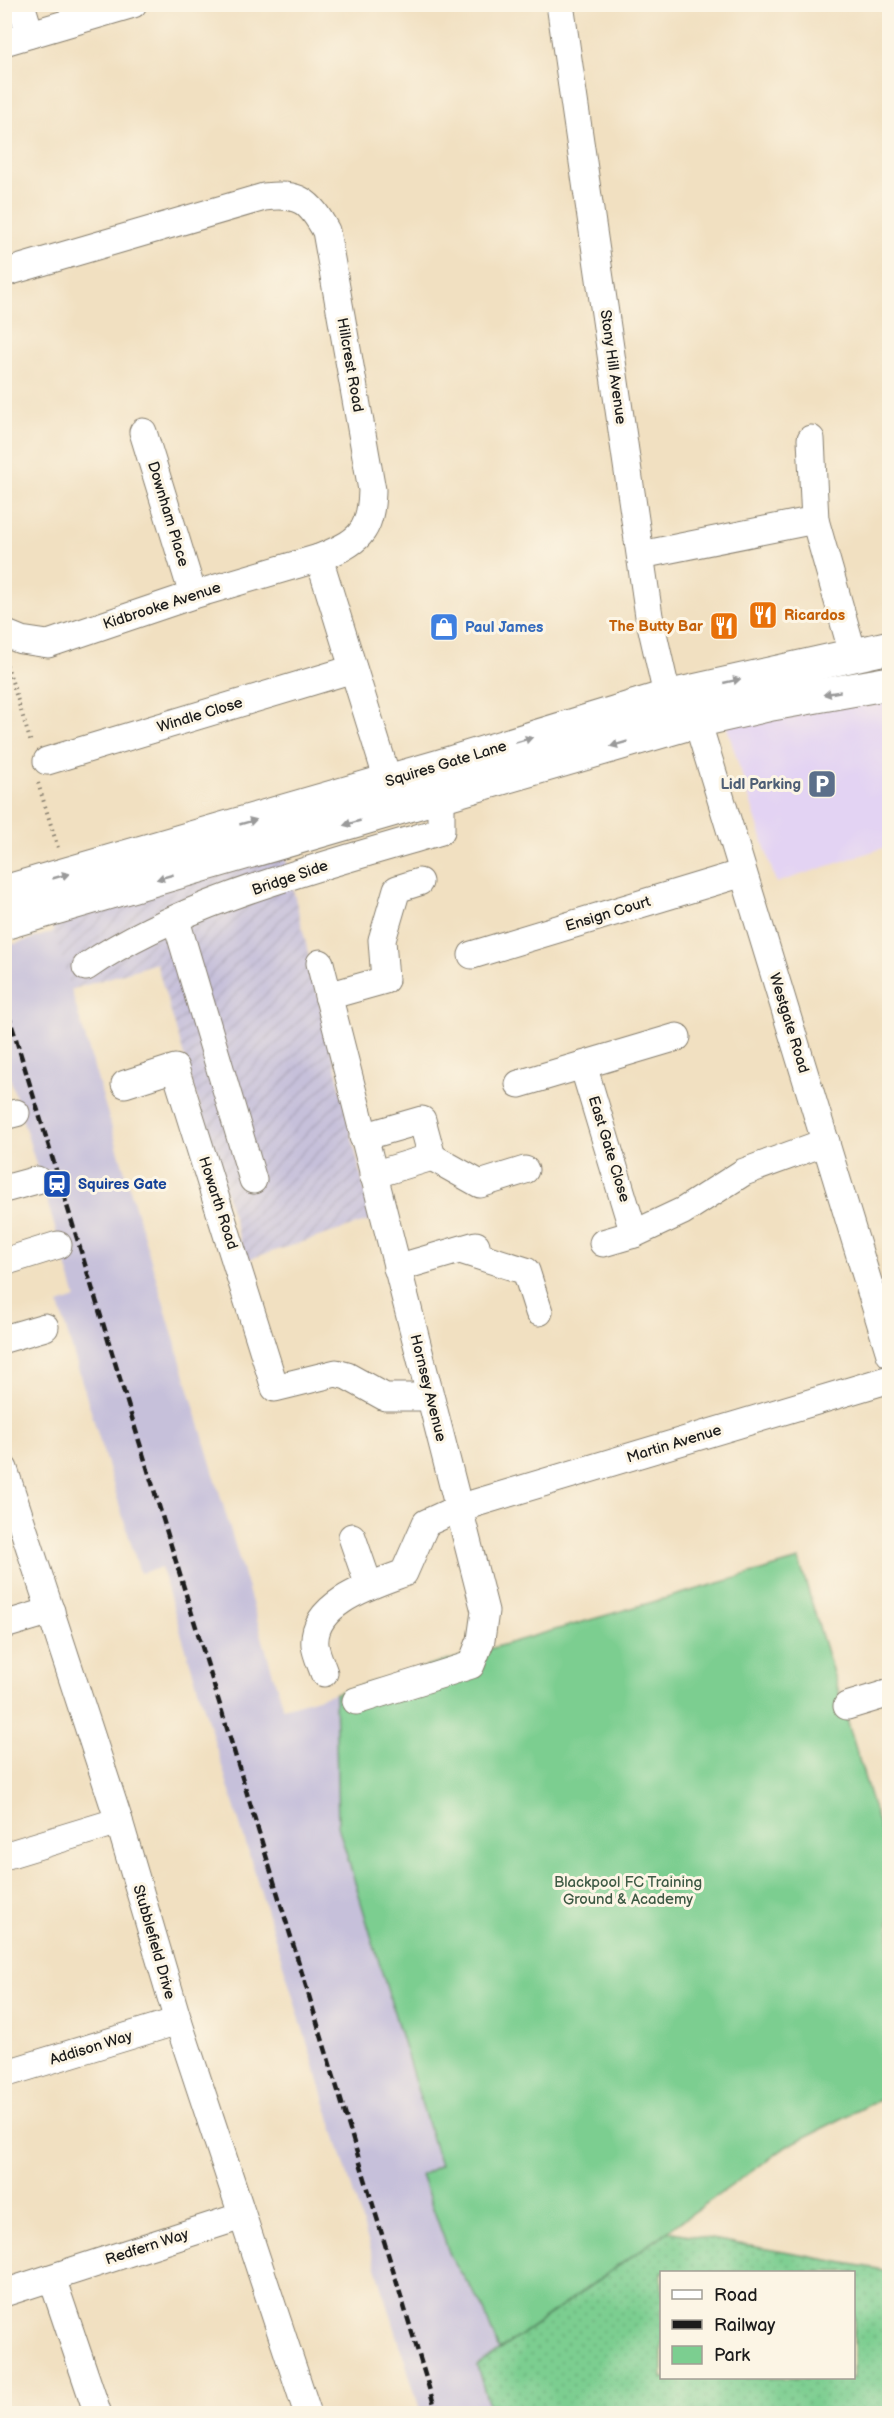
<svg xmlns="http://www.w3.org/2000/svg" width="894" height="2418" viewBox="0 0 894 2418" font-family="'Balsamiq Sans',sans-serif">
<defs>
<pattern id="industrial-furrows" width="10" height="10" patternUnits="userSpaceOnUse" patternTransform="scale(1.5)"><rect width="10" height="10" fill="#c6c0da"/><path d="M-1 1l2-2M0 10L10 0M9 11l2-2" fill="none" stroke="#aaa4ba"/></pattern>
<pattern id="grass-dots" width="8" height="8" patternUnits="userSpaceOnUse" patternTransform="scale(1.5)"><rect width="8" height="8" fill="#7cce90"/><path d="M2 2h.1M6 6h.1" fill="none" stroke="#6bb07c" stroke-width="1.8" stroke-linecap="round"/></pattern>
</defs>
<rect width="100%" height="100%" fill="#fcf5e5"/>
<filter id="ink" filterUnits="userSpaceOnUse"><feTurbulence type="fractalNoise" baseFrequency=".0167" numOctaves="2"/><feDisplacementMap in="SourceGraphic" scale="12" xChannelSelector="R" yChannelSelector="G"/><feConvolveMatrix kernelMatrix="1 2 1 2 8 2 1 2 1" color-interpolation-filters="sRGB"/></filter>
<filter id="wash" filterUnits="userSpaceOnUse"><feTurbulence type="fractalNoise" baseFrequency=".008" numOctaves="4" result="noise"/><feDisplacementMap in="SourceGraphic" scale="24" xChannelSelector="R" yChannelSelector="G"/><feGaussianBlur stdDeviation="1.35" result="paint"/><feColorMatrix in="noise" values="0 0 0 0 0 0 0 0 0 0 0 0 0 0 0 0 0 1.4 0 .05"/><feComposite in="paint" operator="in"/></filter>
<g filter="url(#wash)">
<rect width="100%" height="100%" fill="#f1e0c1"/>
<polygon fill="#e3d3f3" points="889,675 889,846 776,883 723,715"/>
<polygon fill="url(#industrial-furrows)" points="282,843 372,1220 246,1260 156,963 70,990 48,911"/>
<polygon fill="#c6c0da" points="54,932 283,1708 335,1693 338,1826 440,2166 421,2176 451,2258 481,2303 499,2350 477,2366 491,2413 421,2413 161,1568 140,1573 66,1329 59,1304 76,1298 5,1061 4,947"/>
<path fill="url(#grass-dots)" stroke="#4c7556" stroke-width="1.5" fill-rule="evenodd" d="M668,2231l221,40v142h-398l-14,-47zM662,2272h192v106h-192z"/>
<polygon fill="#7cce90" stroke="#4c7556" stroke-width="1.5" points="799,1560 889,1859 889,2095 789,2145 499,2350 481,2303 451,2258 421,2175 440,2165 338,1826 335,1693"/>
</g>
<g filter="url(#ink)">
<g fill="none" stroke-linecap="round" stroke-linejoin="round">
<g stroke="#867e6e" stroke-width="29">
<g id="minor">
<polyline points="21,4 30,34"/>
<polyline points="560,4 649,616 672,717"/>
<polyline points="4,42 133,4"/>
<path d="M4,273l260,-76c35,-4 45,3 62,34l46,259c-1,44 -14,52 -53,68l75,242"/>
<polyline points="143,432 193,595"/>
<polyline points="815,520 853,654"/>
<polyline points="641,555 815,520 811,439"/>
<polyline points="4,633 21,640 48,644 193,595 319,558"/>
<polyline points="691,701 890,1354"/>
<polyline points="47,761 353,669"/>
<polyline points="176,920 253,1180"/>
<polyline points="472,955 743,873"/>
<polyline points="320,963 485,1611 481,1640 471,1665 356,1701"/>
<path d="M86,967c98,-67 241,-102 355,-136v-55"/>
<polyline points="328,996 385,980 382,940 397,889 419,882"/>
<polyline points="583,1065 634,1234"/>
<polyline points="125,1084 175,1068 275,1388 336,1373 347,1376 385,1397 430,1397"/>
<polyline points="519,1084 677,1037"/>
<polyline points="4,1116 16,1113"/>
<polyline points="363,1137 422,1120 432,1157 373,1175"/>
<polyline points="432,1157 480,1184 525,1170"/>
<polyline points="4,1189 37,1180"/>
<polyline points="603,1243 634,1234 683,1211 744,1172 826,1142"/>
<polyline points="460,1250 526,1271 539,1312"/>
<polyline points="4,1262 58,1245"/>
<polyline points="397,1268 476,1245"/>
<polyline points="4,1339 45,1327"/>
<polyline points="4,1469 119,1821 178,2021 308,2414"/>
<polyline points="352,1537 369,1586"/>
<polyline points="4,1625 51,1611"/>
<path d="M324,1673c-3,-9 -8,-19 -9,-28 -4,-42 59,-61 89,-72l22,-50 33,-15 431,-129"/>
<polyline points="847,1706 890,1693"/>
<polyline points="4,1856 119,1821"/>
<polyline points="4,2074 178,2021"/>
<polyline points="52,2278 98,2414"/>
<polyline points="4,2293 242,2216"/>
</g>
</g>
<g stroke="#867e6e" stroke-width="35">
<g id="major">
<polyline points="4,892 440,766 666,697 890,647"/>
<polyline points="4,923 697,721 772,704 890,683"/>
</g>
</g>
<g stroke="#867e6e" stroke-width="4" stroke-dasharray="1.5 4.5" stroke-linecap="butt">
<polyline points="5,659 31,743"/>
<polyline points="38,783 58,848"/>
</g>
<use href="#minor" stroke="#fff" stroke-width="27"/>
<use href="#major" stroke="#fff" stroke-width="33"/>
<polyline stroke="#1c1c1c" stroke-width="4.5" stroke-dasharray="9 4.5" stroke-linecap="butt" points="4,1000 437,2414"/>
</g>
<defs><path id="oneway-solid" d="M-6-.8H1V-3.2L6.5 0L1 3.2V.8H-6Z" transform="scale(1.5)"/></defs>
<g fill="#999">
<use href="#oneway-solid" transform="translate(732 681) rotate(-13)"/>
<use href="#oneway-solid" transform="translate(832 693) rotate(170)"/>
<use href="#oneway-solid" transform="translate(524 740) rotate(-17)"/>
<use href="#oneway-solid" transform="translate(619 744) rotate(164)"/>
<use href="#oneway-solid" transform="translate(248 822) rotate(-16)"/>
<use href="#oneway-solid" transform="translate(352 823) rotate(164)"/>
<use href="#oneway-solid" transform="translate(61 876) rotate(-16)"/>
<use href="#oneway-solid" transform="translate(165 877) rotate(164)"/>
</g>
</g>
<defs>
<g id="restaurant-square" transform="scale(1.5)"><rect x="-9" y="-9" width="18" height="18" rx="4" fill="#e8710a" stroke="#fcf5e5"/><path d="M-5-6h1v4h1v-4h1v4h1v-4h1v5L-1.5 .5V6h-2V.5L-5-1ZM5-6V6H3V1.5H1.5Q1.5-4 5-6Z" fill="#fff"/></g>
<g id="shop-square" transform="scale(1.5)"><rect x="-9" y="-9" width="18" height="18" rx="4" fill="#3f7fe0" stroke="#fcf5e5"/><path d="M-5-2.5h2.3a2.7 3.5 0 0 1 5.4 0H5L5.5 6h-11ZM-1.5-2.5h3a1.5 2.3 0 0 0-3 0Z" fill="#fff"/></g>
<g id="parking-square" transform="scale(1.5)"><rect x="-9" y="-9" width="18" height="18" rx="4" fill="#5c6f8a" stroke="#fcf5e5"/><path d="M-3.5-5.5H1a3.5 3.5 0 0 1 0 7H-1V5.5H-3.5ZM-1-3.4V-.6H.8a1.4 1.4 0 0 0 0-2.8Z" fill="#fff"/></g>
<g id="station-square" transform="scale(1.5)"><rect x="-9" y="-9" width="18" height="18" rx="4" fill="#1a4fb4" stroke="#fcf5e5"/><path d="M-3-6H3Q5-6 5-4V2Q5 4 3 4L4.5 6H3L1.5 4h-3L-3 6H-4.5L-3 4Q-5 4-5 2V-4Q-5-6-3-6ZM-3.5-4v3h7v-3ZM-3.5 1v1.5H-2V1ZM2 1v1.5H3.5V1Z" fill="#fff"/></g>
</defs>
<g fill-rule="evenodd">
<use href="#restaurant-square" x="763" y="615"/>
<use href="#restaurant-square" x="724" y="626"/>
<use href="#shop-square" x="444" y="627"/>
<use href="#parking-square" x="822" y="784"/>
<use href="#station-square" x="57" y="1184"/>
</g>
<g text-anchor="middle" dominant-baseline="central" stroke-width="6" stroke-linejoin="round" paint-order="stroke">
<g font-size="15" fill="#1c1c1c" stroke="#fcf5e5">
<text transform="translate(350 365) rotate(80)">Hillcrest Road</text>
<text transform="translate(613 367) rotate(82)">Stony Hill Avenue</text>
<text transform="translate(168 514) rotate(73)">Downham Place</text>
<text transform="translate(162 606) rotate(-18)">Kidbrooke Avenue</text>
<text transform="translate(200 715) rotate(-17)">Windle Close</text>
<text transform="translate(446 764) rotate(-17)">Squires Gate Lane</text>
<text transform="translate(290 878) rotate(-19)">Bridge Side</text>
<text transform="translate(608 914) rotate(-17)">Ensign Court</text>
<text transform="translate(789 1023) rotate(73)">Westgate Road</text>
<text transform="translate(609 1149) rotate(73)">East Gate Close</text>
<text transform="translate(218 1203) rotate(72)">Howarth Road</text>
<text transform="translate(428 1388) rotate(76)">Hornsey Avenue</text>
<text transform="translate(674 1444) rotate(-17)">Martin Avenue</text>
<text transform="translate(154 1942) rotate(74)">Stubblefield Drive</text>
<text transform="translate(91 2048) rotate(-17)">Addison Way</text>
<text transform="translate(147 2247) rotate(-18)">Redfern Way</text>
</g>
<g font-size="15" font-weight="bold" fill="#c56008" stroke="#fcf5e5" text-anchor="start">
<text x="784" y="615">Ricardos</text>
<text x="703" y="626" text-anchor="end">The Butty Bar</text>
</g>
<g font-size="15" font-weight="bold" fill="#366cbe" stroke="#fcf5e5" text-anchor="start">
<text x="465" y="627">Paul James</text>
</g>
<g font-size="15" font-weight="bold" fill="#4e5e75" stroke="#fcf5e5" text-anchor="end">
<text x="801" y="784">Lidl Parking</text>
</g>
<g font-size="15" font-weight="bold" fill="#164399" stroke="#fcf5e5" text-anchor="start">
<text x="78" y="1184">Squires Gate</text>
</g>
<g font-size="15" fill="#3e5a45" stroke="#fcf5e5">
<text x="628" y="1882">Blackpool FC Training<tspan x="628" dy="17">Ground &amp; Academy</tspan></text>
</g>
</g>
<rect width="894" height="2418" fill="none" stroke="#fcf5e5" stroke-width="24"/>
<rect x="660" y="2271" width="195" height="108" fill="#fcf5e5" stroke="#a29e95" stroke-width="1.5"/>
<rect x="672" y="2290" width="30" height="9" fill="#ffffff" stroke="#a29e95" stroke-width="1.5"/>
<text x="714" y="2301" font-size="18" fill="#1c1c1c">Road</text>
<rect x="672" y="2320" width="30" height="9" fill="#1c1c1c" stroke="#a29e95" stroke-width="1.5"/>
<text x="714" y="2331" font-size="18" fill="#1c1c1c">Railway</text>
<rect x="672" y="2346" width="30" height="18" fill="#7cce90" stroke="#a29e95" stroke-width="1.5"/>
<text x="714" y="2361" font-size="18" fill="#1c1c1c">Park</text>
</svg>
